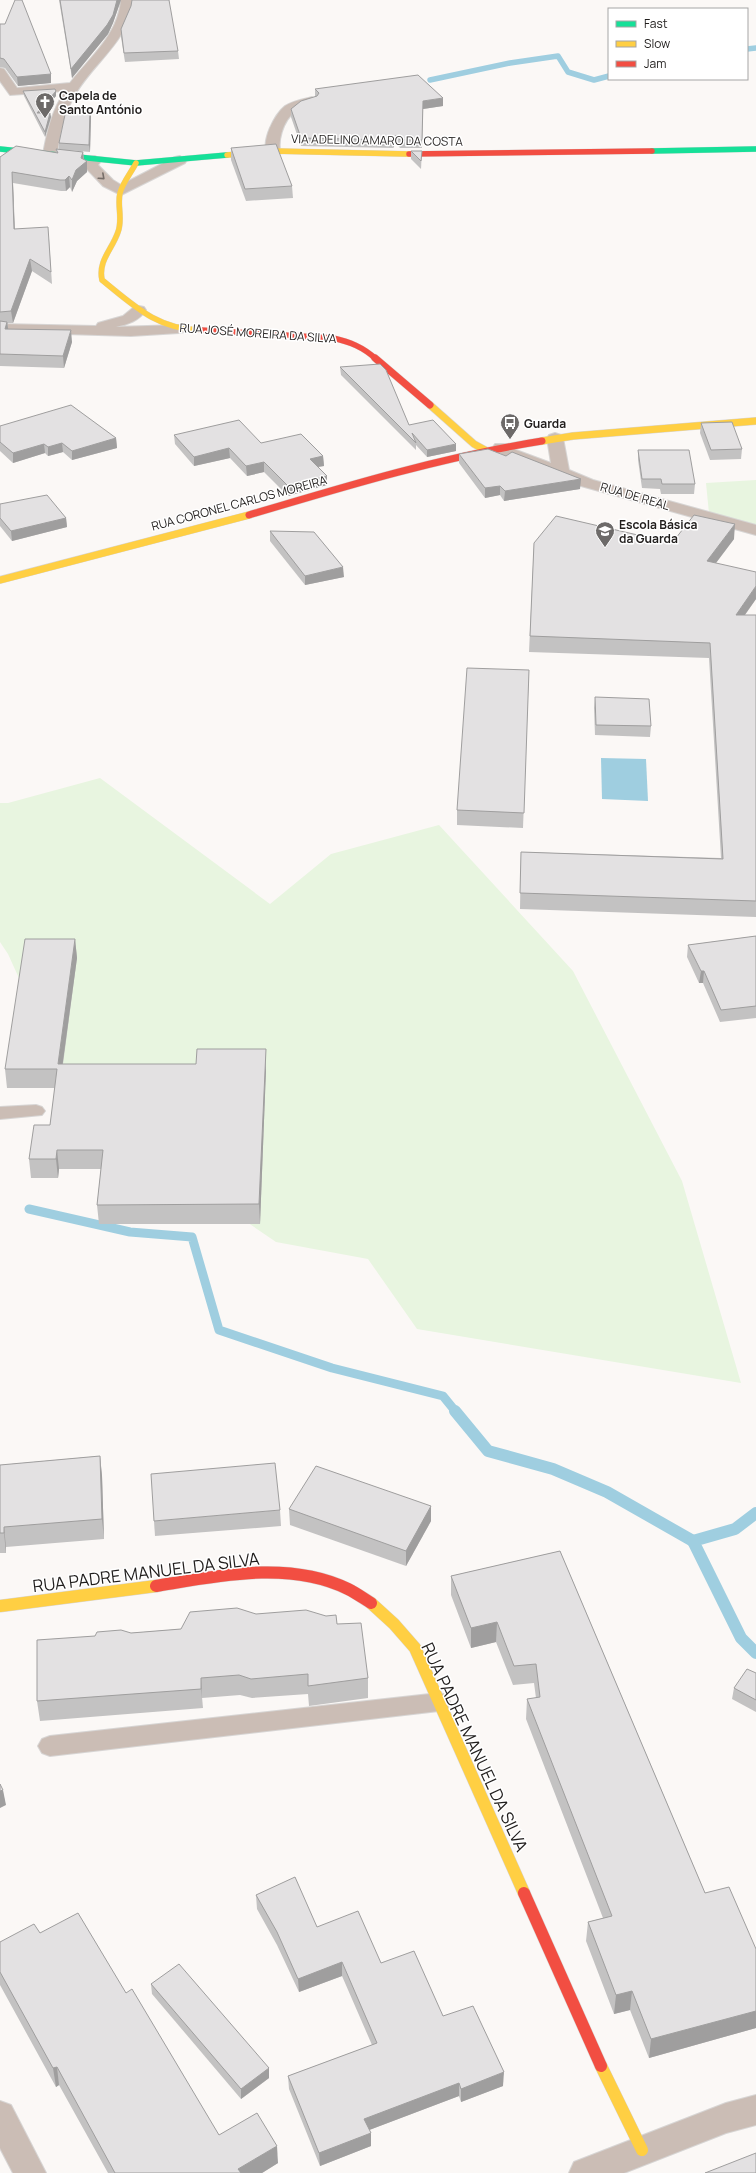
<svg xmlns="http://www.w3.org/2000/svg" width="756" height="2173" viewBox="0 0 756 2173" font-family="Manrope,sans-serif">
<rect width="100%" height="100%" fill="#fbf8f6"/>
<g fill="#e8f5e0">
<polygon points="756,480 756,525 709,513 706,483"/>
<polygon points="100,778 270,904 331,854 439,825 573,971 682,1181 741,1383 417,1329 368,1259 276,1242 77,1106 8,954 0,942 0,803 8,803"/>
</g>
<polygon fill="#9fcee0" points="601,758 646,759 648,801 602,799"/>
<g fill="none" stroke-linecap="round" stroke-linejoin="round">
<g stroke="#9fcee0" stroke-width="5.5">
<polyline points="747,49 756,48"/>
<polyline points="430,80 510,63 558,56 568,72 594,80 609,76"/>
</g>
<polyline stroke="#9fcee0" stroke-width="9" points="29,1209 130,1232 192,1237 219,1330 332,1368 443,1396 456,1412"/>
<g stroke="#9fcee0" stroke-width="12">
<polyline points="455,1411 488,1451 553,1469 607,1492 693,1541"/>
<polyline points="756,1513 735,1529 693,1541 741,1638 756,1653"/>
</g>
<g stroke="#d7d5d4" stroke-width="2">
<g id="lane">
<polygon points="36,1105 42,1107 45,1111 42,1115 0,1119 0,1107"/>
<polygon points="439,1693 447,1695 450,1702 447,1709 439,1711 50,1756 42,1753 38,1746 42,1739 50,1736"/>
</g>
</g>
<g stroke="#d7d5d4" stroke-width="2">
<g id="street">
<path d="M121,0h12c-4,41 -37,60 -57,93 -11,18 -16,40 -19,61l-2,3h-10l-2,-3c4,-22 9,-44 22,-63l-55,4 -10,-14v-13l4,1 13,19 53,-5c21,-27 48,-48 51,-83z"/>
<path d="M312,97l6,4c-3,5 -11,5 -17,7 -15,6 -23,27 -21,43l-7,4 -5,-1c-8,-12 7,-40 17,-48 8,-5 18,-7 27,-9z"/>
<polygon points="95,156 102,160 98,165 113,180 121,185 175,157 180,156 187,160 185,163 121,195 103,186 84,166 90,157"/>
<path d="M139,306l5,1 2,3c-7,11 -18,14 -30,17l63,-2 5,1 2,3 -2,3 -5,1 -48,3 -131,-4v-8l96,2 2,-3 25,-7 11,-9z"/>
<polygon points="555,433 561,435 563,438 569,470 593,480 756,525 756,535 581,486 504,456 493,447 495,444 507,444 516,450 551,463 547,438 549,435"/>
<polygon points="756,2095 756,2125 726,2133 624,2173 569,2173 574,2162 726,2103"/>
<polygon points="0,2101 11,2105 46,2173 13,2173 0,2148"/>
</g>
</g>
<g stroke="#d7d5d4" stroke-width="6">
<g id="fast">
<polyline points="0,149 136,163 227,155"/>
<polyline points="652,151 756,149"/>
</g>
</g>
<g stroke="#d7d5d4" stroke-width="6">
<g id="slow-far2">
<polyline points="227,155 273,151 409,154"/>
<path d="M136,163c-5,10 -13,19 -16,30 -3,13 3,26 -2,39 -6,18 -20,28 -16,48 31,25 56,50 98,50"/>
</g>
</g>
<g stroke="#d7d5d4" stroke-width="8">
<g id="slow-far1">
<polyline points="430,405 474,444 485,450"/>
<polyline points="542,441 573,436 756,421"/>
<polyline points="0,580 249,515"/>
</g>
</g>
<g stroke="#d7d5d4" stroke-width="13">
<g id="slow">
<polyline points="371,1603 394,1624 415,1648 524,1893"/>
<polyline points="0,1606 156,1586"/>
<polyline points="601,2066 642,2150"/>
</g>
</g>
<g stroke="#d7d5d4" stroke-width="6">
<g id="jam-far2">
<polyline points="409,154 652,151"/>
<path d="M200,330l133,8c17,4 30,9 43,21"/>
</g>
</g>
<g stroke="#d7d5d4" stroke-width="8">
<g id="jam-far1">
<polyline points="375,358 430,405"/>
<path d="M249,515c97,-29 193,-58 293,-74"/>
</g>
</g>
<g stroke="#d7d5d4" stroke-width="13">
<g id="jam">
<path d="M156,1586c61,-10 133,-26 192,3 8,4 15,9 23,14"/>
<polyline points="524,1893 601,2066"/>
</g>
</g>
<use href="#lane" fill="#cbbdb5" fill-rule="evenodd"/>
<use href="#street" fill="#cbbdb5" fill-rule="evenodd"/>
<use href="#fast" stroke="#16e098" stroke-width="5.5"/>
<use href="#slow-far2" stroke="#ffcf43" stroke-width="5.5"/>
<use href="#slow-far1" stroke="#ffcf43" stroke-width="7"/>
<use href="#slow" stroke="#ffcf43" stroke-width="12"/>
<use href="#jam-far2" stroke="#f24e42" stroke-width="5.5"/>
<use href="#jam-far1" stroke="#f24e42" stroke-width="7"/>
<use href="#jam" stroke="#f24e42" stroke-width="12"/>
</g>
<g fill="#c3c2c2">
<polygon points="59,0 121,0 113,23 108,34 72,78"/>
<polygon points="131,6 178,51 179,59 125,62 121,37 121,29"/>
<polygon points="0,24 51,74 51,83 18,86 5,68 0,67"/>
<polygon points="315,89 443,106 423,109 422,148 400,148 396,143 393,148 301,146 291,117 291,109 315,97"/>
<polygon points="23,91 56,91 56,96 41,113 50,113 51,117 45,137 24,96"/>
<polygon points="90,110 91,116 90,152 67,150 83,152 84,159 87,172 77,181 72,192 70,187 66,191 61,191 13,183 15,229 49,239 52,284 32,271 13,323 8,323 8,329 72,342 64,368 0,366 0,157 56,153 56,149 59,149 59,143"/>
<polygon points="231,148 292,186 293,198 246,201 231,160"/>
<polygon points="411,151 422,151 421,169 411,159"/>
<polygon points="340,367 409,425 456,451 427,457 416,445 416,450 341,375"/>
<polygon points="701,423 742,449 741,459 710,460 700,433"/>
<polygon points="0,426 116,438 117,448 72,460 63,452 48,456 45,453 13,463 0,451"/>
<polygon points="174,435 261,443 323,456 324,466 318,467 327,476 327,485 288,496 264,472 247,476 230,458 194,466 175,444"/>
<polygon points="638,450 695,484 694,494 661,494 660,489 642,488 638,460"/>
<polygon points="459,454 580,489 504,501 500,495 485,498 459,463"/>
<polygon points="0,504 66,518 67,527 12,541 0,526"/>
<polygon points="270,531 344,577 305,585 270,541"/>
<polygon points="734,539 716,563 756,599 745,615 756,615 756,917 520,909 521,852 721,858 709,658 529,652 534,543 672,543"/>
<polygon points="529,670 523,828 457,825 457,810"/>
<polygon points="595,697 651,726 650,737 595,735 594,708"/>
<polygon points="756,936 756,1018 720,1022 703,983 699,983 687,957 688,945"/>
<polygon points="75,939 77,958 63,1064 266,1069 260,1224 99,1224 97,1205 101,1169 59,1169 58,1178 31,1178 29,1159 50,1125 55,1088 7,1088 5,1069"/>
<polygon points="100,1456 102,1476 104,1539 6,1547 6,1553 0,1553 0,1465"/>
<polygon points="431,1506 431,1521 406,1566 290,1525 289,1509"/>
<polygon points="280,1510 281,1526 155,1536 154,1521"/>
<polygon points="560,1551 705,1893 756,1949 756,2028 649,2058 630,2010 614,2014 586,1941 588,1922 603,1918 526,1719 527,1699 536,1698 534,1683 513,1685 496,1642 471,1648 451,1595 451,1576"/>
<polygon points="256,1614 337,1624 368,1678 368,1698 309,1706 308,1694 252,1698 240,1695 202,1698 203,1708 40,1721 37,1701 131,1633 181,1629"/>
<polygon points="756,1673 756,1712 732,1699 734,1688"/>
<polygon points="256,1895 317,1927 381,1963 443,2016 503,2086 461,2102 459,2096 369,2130 371,2146 320,2166 289,2089 288,2076 372,2045 342,1976 299,1992 277,1945 257,1909"/>
<polygon points="40,1933 126,1993 219,2135 278,2163 262,2173 108,2173 59,2085 56,2087 0,1985 0,1942"/>
<polygon points="151,1984 269,2068 269,2078 241,2099 152,1994"/>
</g>
<g fill="#9f9e9e">
<polygon points="117,0 121,0 113,23 108,34 72,78 71,69"/>
<polygon points="51,74 51,83 18,86 17,77"/>
<polygon points="56,91 56,96 37,118 37,113"/>
<polygon points="443,98 443,106 423,109 422,148 423,101"/>
<polygon points="90,110 91,116 90,152 89,145"/>
<polygon points="50,113 51,117 45,137 45,132"/>
<polygon points="396,135 396,143 393,148 394,140"/>
<polygon points="83,152 84,163 87,161 87,172 77,181 72,192 72,180 81,158"/>
<polygon points="12,172 13,183 15,241 14,229"/>
<polygon points="69,176 70,187 66,191 65,180"/>
<polygon points="30,259 32,271 13,323 11,311"/>
<polygon points="7,322 9,334 5,329"/>
<polygon points="71,330 72,342 64,368 63,356"/>
<polygon points="116,438 117,448 72,460 72,451"/>
<polygon points="62,443 63,452 48,456 48,447"/>
<polygon points="44,444 45,453 13,463 13,453"/>
<polygon points="456,444 456,451 427,457 427,450"/>
<polygon points="229,448 230,458 194,466 194,457"/>
<polygon points="323,456 324,466 310,468 310,459"/>
<polygon points="264,462 264,472 247,476 246,466"/>
<polygon points="327,476 327,485 288,496 288,486"/>
<polygon points="581,479 580,489 504,501 505,491"/>
<polygon points="500,486 500,495 485,498 485,488"/>
<polygon points="66,518 67,527 12,541 11,531"/>
<polygon points="735,524 734,539 706,576 707,561"/>
<polygon points="343,567 344,577 305,585 305,576"/>
<polygon points="756,586 756,599 734,630 736,615"/>
<polygon points="75,939 77,958 60,1083 58,1064"/>
<polygon points="701,971 704,971 703,983 699,983"/>
<polygon points="266,1049 266,1069 260,1224 259,1204"/>
<polygon points="57,1150 59,1169 58,1178 56,1159"/>
<polygon points="100,1456 102,1476 104,1539 102,1519"/>
<polygon points="431,1506 431,1521 406,1566 406,1551"/>
<polygon points="4,1527 6,1547 6,1553 4,1533"/>
<polygon points="497,1622 496,1642 471,1648 471,1628"/>
<polygon points="201,1678 202,1698 203,1708 201,1689"/>
<polygon points="3,1790 6,1805 0,1808 0,1791"/>
<polygon points="342,1962 342,1976 299,1992 298,1979"/>
<polygon points="632,1991 630,2010 614,2014 616,1995"/>
<polygon points="756,2011 756,2028 649,2058 651,2039"/>
<polygon points="57,2067 59,2085 56,2087 53,2068"/>
<polygon points="269,2068 269,2078 241,2099 241,2089"/>
<polygon points="504,2072 503,2086 461,2102 461,2089"/>
<polygon points="459,2083 459,2096 364,2132 364,2119"/>
<polygon points="371,2133 371,2146 320,2166 319,2153"/>
<polygon points="277,2146 278,2163 262,2173 239,2173 238,2169"/>
</g>
<g fill="#e3e1e2" stroke="#9f9e9e">
<polygon points="15,0 22,0 51,74 17,77 4,59 0,58 0,24 5,24"/>
<polygon points="60,0 117,0 113,15 107,25 71,69"/>
<polygon points="132,0 169,0 178,51 124,53 121,29 131,6"/>
<polygon points="418,75 443,98 423,101 422,140 400,140 396,135 394,140 301,138 291,109 301,101 317,96 319,93 315,89"/>
<polygon points="55,89 56,91 37,113 50,113 45,132 23,91"/>
<polygon points="66,110 90,110 89,145 59,143"/>
<polygon points="276,144 292,186 245,189 231,148"/>
<polygon points="16,146 58,153 56,149 83,152 81,158 87,161 76,170 72,180 69,176 65,180 60,180 12,172 14,229 48,227 51,272 30,259 11,311 0,312 0,157"/>
<polygon points="411,151 422,151 421,161"/>
<polygon points="0,321 7,322 5,329 71,330 63,356 0,354"/>
<polygon points="380,364 386,370 409,425 433,420 456,444 427,450 412,433 416,443 340,367"/>
<polygon points="71,405 116,438 72,451 62,443 48,447 44,444 13,453 0,442 0,426"/>
<polygon points="239,420 261,443 301,434 323,456 310,459 327,476 288,486 264,462 246,466 229,448 194,457 174,435"/>
<polygon points="732,422 742,449 711,450 701,423"/>
<polygon points="488,449 506,456 512,452 581,479 505,491 500,486 485,488 459,454"/>
<polygon points="638,450 689,450 695,484 662,484 661,479 642,479"/>
<polygon points="47,495 66,518 11,531 0,518 0,504"/>
<polygon points="694,515 735,524 707,561 756,572 756,586 736,615 756,615 756,901 520,893 521,852 723,859 710,643 530,636 534,543 556,516 672,543"/>
<polygon points="270,531 314,532 343,567 305,576"/>
<polygon points="467,668 529,670 524,813 457,810"/>
<polygon points="595,697 649,699 651,726 596,725"/>
<polygon points="756,936 756,1006 721,1010 704,971 701,971 688,945"/>
<polygon points="25,939 75,939 58,1064 196,1064 197,1049 266,1049 259,1204 97,1205 103,1150 57,1150 56,1159 29,1159 34,1125 50,1125 57,1069 5,1069"/>
<polygon points="100,1456 102,1519 4,1527 4,1533 0,1533 0,1465"/>
<polygon points="275,1463 280,1510 154,1521 151,1474"/>
<polygon points="316,1466 431,1506 406,1551 289,1509"/>
<polygon points="560,1551 705,1893 729,1887 756,1949 756,2011 651,2039 632,1991 616,1995 588,1922 612,1916 527,1699 540,1697 536,1664 514,1666 497,1622 471,1628 451,1576"/>
<polygon points="237,1608 256,1614 306,1610 326,1616 336,1615 337,1624 361,1623 368,1678 308,1686 308,1674 251,1679 239,1675 201,1678 201,1689 37,1701 37,1640 95,1636 97,1632 121,1630 131,1633 181,1629 190,1612"/>
<polygon points="747,1669 756,1673 756,1700 734,1688"/>
<polygon points="0,1784 3,1790 0,1791"/>
<polygon points="295,1877 317,1927 358,1911 381,1963 414,1951 443,2016 473,2006 504,2072 461,2089 459,2083 364,2119 371,2133 319,2153 288,2076 377,2043 342,1962 298,1979 277,1932 256,1895"/>
<polygon points="78,1913 126,1993 132,1989 219,2135 257,2113 277,2146 238,2169 241,2173 115,2173 57,2067 53,2068 0,1972 0,1942 34,1924 40,1933"/>
<polygon points="179,1964 269,2068 241,2089 151,1984"/>
<polygon points="756,2153 756,2173 705,2173"/>
</g>
<defs><path id="oneway-chevron" d="M-2-3.5L2.5 0L-2 3.5" fill="none" stroke-width="1.6" stroke-linecap="round" stroke-linejoin="round"/></defs>
<use stroke="#766e69" href="#oneway-chevron" transform="translate(102 177) rotate(42)"/>
<defs>
<g id="church-pin" transform="scale(1)"><path d="M0 17L-7.5 6A9.5 9.5 0 1 1 7.5 6Z" fill="#6d6a69" stroke="#fff"/><path d="M-1.2-6h2.4v3.5h3.3v2.4h-3.3V6h-2.4V-.1h-3.3v-2.4h3.3Z" fill="#fff"/></g>
<g id="bus-pin" transform="scale(1)"><path d="M0 17L-7.5 6A9.5 9.5 0 1 1 7.5 6Z" fill="#6d6a69" stroke="#fff"/><path d="M-5-6H5V4H4V6H2V4H-2V6H-4V4H-5ZM-3.5-4V0h7V-4ZM-3.5 1.2v1.5H-2V1.2ZM2 1.2v1.5H3.5V1.2Z" fill="#fff"/></g>
<g id="school-pin" transform="scale(1)"><path d="M0 17L-7.5 6A9.5 9.5 0 1 1 7.5 6Z" fill="#6d6a69" stroke="#fff"/><path d="M0-5L7-2L0 1L-7-2ZM-4 1L0 2.5L4 1V4Q0 6-4 4Z" fill="#fff"/></g>
</defs>
<g fill-rule="evenodd">
<use href="#church-pin" x="45" y="102"/>
<use href="#bus-pin" x="510" y="423"/>
<use href="#school-pin" x="605" y="531"/>
</g>
<g text-anchor="middle" dominant-baseline="central" stroke-width="3" stroke-linejoin="round" paint-order="stroke">
<g font-size="12" font-weight="bold" fill="#211e1d" stroke="#fff" text-anchor="start">
<text x="59" y="95">Capela de<tspan x="59" dy="14">Santo António</tspan></text>
<text x="524" y="423">Guarda</text>
<text x="619" y="524">Escola Básica<tspan x="619" dy="14">da Guarda</tspan></text>
</g>
<g font-size="12" fill="#211e1d" stroke="#fff">
<text transform="translate(377 140) rotate(1)">VIA ADELINO AMARO DA COSTA</text>
<text transform="translate(258 333) rotate(4)">RUA JOSÉ MOREIRA DA SILVA</text>
<text transform="translate(635 496) rotate(16)">RUA DE REAL</text>
<text transform="translate(239 503) rotate(-15)">RUA CORONEL CARLOS MOREIRA</text>
</g>
<g font-size="17" fill="#211e1d" stroke="#fff">
<text transform="translate(146 1572) rotate(-7)">RUA PADRE MANUEL DA SILVA</text>
<text transform="translate(475 1747) rotate(65)">RUA PADRE MANUEL DA SILVA</text>
</g>
</g>
<rect x="608" y="8" width="140" height="72" fill="#ffffff" stroke="#a6a5a5"/>
<rect x="616" y="21" width="20" height="6" fill="#16e098" stroke="#a6a5a5"/>
<text x="644" y="28" font-size="12" fill="#211e1d">Fast</text>
<rect x="616" y="41" width="20" height="6" fill="#ffcf43" stroke="#a6a5a5"/>
<text x="644" y="48" font-size="12" fill="#211e1d">Slow</text>
<rect x="616" y="61" width="20" height="6" fill="#f24e42" stroke="#a6a5a5"/>
<text x="644" y="68" font-size="12" fill="#211e1d">Jam</text>
</svg>
